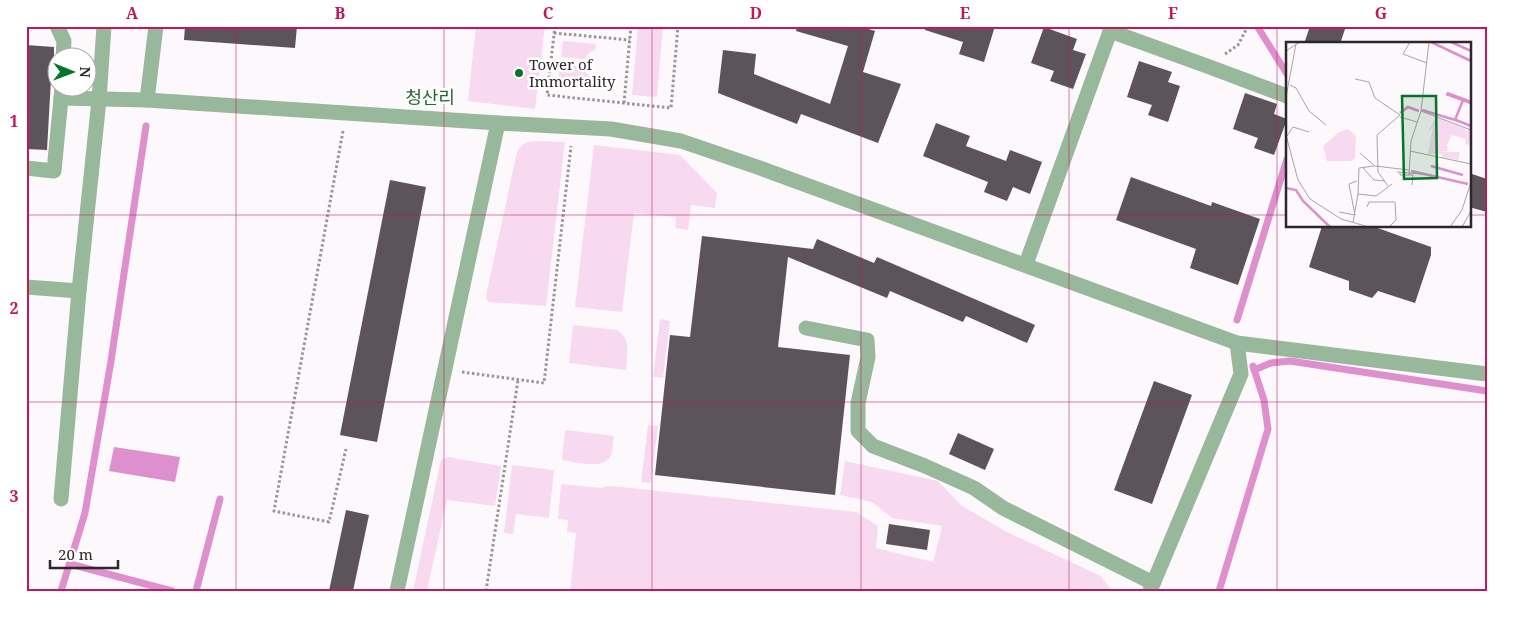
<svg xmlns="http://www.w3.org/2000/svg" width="1513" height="617" viewBox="0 0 1513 617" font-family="'Noto Serif','Noto Sans KR',serif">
<rect width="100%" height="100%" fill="#fdf8fc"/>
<g fill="#f7daef">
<polygon points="476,26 545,26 535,109 468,101"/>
<polygon points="638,26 663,26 657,97 632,95"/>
<polygon points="563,41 596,44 595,50 590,52 584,59 561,57"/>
<polygon points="560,64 584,66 587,74 593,78 592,90 558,87"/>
<path d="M533,141l32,1 -19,164 -57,-4 -3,-3 1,-8 30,-139c4,-7 7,-10 16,-11z"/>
<polygon points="594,145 680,155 717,193 715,208 691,205 688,230 675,228 676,217 634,213 622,312 575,307"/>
<polygon points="660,319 670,321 663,378 653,377"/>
<path d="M573,325l44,5c15,9 10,25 9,40l-57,-7z"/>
<polygon points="648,425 658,426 651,483 641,482"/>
<path d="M565,430l49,6c-1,5 -1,11 -2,16 -5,20 -35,10 -50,8z"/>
<polygon points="448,457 501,466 495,506 447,500 427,591 413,591 441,460"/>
<polygon points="845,461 938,481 962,506 1007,532 1101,576 1112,591 570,591 576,533 567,532 568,520 558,519 561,484 602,488 607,486 622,487 856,512 878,526 876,548 933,562 942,526 892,518 872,502 840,495"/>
<polygon points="512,465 554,470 549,518 516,514 513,534 504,533"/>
</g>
<polygon fill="#de8fcd" points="114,447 180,457 175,482 109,471"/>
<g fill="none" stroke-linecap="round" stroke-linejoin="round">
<g stroke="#de8fcd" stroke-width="7">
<polyline points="1257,26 1287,74"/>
<polyline points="1237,320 1287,159"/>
<polyline points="1254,370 1271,363 1290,361 1487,391"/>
<polyline points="70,564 172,591"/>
<polyline points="61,591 85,513 111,361 146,126"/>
<polyline points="196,591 220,499"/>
<polyline points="1219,591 1268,429 1264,400 1253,366"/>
</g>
</g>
<g fill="#5d535b">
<polygon points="185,26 297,26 295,48 184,40"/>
<polygon points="797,26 859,26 875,31 863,72 901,84 878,143 801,114 797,124 718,93 723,50 756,54 754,74 830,104 848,46 796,31"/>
<polygon points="925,26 995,26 984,62 959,54 963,42 925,30"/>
<polygon points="1310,26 1346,26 1340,44 1304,44"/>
<polygon points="1044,27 1077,39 1073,50 1086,54 1073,89 1050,81 1054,71 1031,63"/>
<polygon points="26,45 54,47 54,58 57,65 56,80 51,79 47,150 26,149"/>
<polygon points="1139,61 1172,72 1168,82 1180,86 1168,122 1148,115 1152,105 1127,97"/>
<polygon points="1245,93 1277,104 1274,114 1287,119 1274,155 1254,148 1258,138 1233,129"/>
<polygon points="936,123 970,136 966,146 1006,161 1010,150 1042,162 1030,194 1013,187 1007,201 984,192 988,182 923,156"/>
<polygon points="1469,173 1487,179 1487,212 1469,207"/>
<polygon points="1131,177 1211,206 1212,202 1260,219 1238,285 1190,268 1196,249 1116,220"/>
<polygon points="390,180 426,187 377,442 340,435"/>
<polygon points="1322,226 1372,226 1431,247 1431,255 1415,303 1378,291 1372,298 1349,290 1349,281 1309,267"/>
<polygon points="702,236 813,249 817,239 874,263 877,257 1035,325 1027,343 966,316 963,322 890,291 887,298 788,257 778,347 850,355 835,495 655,475 670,335 690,337"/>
<polygon points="1154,381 1192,395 1152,504 1114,490"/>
<polygon points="958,433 994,449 985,470 949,454"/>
<polygon points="346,510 369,515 353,591 329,591"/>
<polygon points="889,524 930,530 927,550 886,544"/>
</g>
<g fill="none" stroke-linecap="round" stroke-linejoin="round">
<g stroke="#999497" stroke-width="3" stroke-dasharray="2.5 2.5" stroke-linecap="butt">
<polyline points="555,26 547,95 671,108 678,26"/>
<polyline points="554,33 630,40"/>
<polyline points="1225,54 1238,45 1248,26"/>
<polyline points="624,103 631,26"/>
<polyline points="343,131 274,511 329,522 346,449"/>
<polyline points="462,372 544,383 571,146"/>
<polyline points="486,591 518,380"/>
</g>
<g stroke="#97b89a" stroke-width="15">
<polyline points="57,26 64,41 63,58"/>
<polyline points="1110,31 1207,66 1287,96"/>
<polyline points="61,98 147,100 498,123 611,129 681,141 760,168 1237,343 1487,374"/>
<polyline points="147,100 156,26"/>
<polyline points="26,168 54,171 62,88"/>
<polyline points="1026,264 1112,26"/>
<polyline points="26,287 79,291"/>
<polyline points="806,328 867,340 868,357 858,403 858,431 873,446 925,466 974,488 1003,508 1153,583"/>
<polyline points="61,499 79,291 99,100 104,26"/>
<polyline points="397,591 498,123"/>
<polyline points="1150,591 1241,374 1237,343"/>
</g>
</g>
<path fill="none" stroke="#c2185b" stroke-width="1" stroke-opacity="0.55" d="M236,26v565M444,26v565M652,26v565M861,26v565M1069,26v565M1277,26v565M26,215h1261M1469,215h18M26,402h1461"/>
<circle fill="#047529" stroke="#fff" stroke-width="2" cx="519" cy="73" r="5"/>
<g text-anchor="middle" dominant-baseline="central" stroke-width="5" stroke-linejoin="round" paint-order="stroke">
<g font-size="15" fill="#2c272a" stroke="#fff" text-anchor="start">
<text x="529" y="64">Tower of<tspan x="529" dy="17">Immortality</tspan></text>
</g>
<g font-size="18" fill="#286433" stroke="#fff">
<text x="430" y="97">청산리</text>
</g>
</g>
<g transform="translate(1286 42)">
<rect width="185" height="185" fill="#fdf8fc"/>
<path d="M150,75l30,12v4l1,-4 4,2v14l-6,-1 1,-5 -14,-4 -5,9 1,7 -9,1h21l-2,8 -16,-3v-3h-14l2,-11 -4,-1h4l3,-15 -5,5zM62,87l8,7 -1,22 -4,3h-24l-4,-15 16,-14z" fill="#f7daef"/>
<path fill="none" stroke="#de8fcd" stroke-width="2.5" d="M145,0l40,19M165,0l20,9M161,51l24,9M160,52l25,9M136,68l33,10 8,-20M114,71l8,-6 11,4M170,78l15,6M145,124l32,9M125,129l57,13M0,146l10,2 7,11 27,26"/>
<path fill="none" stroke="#a9a4a8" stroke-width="1" d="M124,0l-7,12 24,9M0,9l14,-9M69,37l14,3 6,16 25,17 -23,20 1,37 10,14M4,43l6,3 13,23 17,14M0,55l10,-53M135,69l50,19M114,75l17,5M0,93l12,45 12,19 31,20 28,8M1,94l6,-9 16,5M124,109l61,13M74,111l15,13 34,4M77,126l11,12 11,1M111,130l34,3M114,131v2h13l-1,10M123,133l2,-34 10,-30 8,-69M72,152l1,-26 15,-2M81,165l2,-5h26l1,18 -7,7M53,170l16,3 -6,-31 8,-3M67,180l5,-28 18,2 16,-12M164,185l12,-17 9,-28M176,185l9,-16"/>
<path fill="#047529" fill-opacity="0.15" stroke="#047529" stroke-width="2.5" d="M116,54h34l1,82 -33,1z"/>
<rect width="185" height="185" fill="none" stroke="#2c272a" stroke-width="2.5"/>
</g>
<rect width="1513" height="617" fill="none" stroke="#ffffff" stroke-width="55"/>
<g transform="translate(72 72) rotate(91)"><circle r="24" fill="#ffffff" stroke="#aba9aa"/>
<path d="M0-4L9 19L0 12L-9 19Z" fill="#047529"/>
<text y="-8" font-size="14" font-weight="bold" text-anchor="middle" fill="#2c272a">N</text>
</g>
<path d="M50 560v8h68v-8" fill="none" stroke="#2c272a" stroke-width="2.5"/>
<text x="58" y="560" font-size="15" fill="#2c272a" stroke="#ffffff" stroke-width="4" paint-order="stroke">20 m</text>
<rect x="28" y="28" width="1458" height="562" fill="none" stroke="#c2185b" stroke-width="2"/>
<g font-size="16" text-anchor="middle" font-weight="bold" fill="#c2185b">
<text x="132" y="19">A</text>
<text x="340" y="19">B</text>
<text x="548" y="19">C</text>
<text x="756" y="19">D</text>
<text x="965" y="19">E</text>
<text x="1173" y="19">F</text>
<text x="1381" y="19">G</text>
<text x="14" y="127">1</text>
<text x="14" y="314">2</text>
<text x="14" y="502">3</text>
</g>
</svg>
